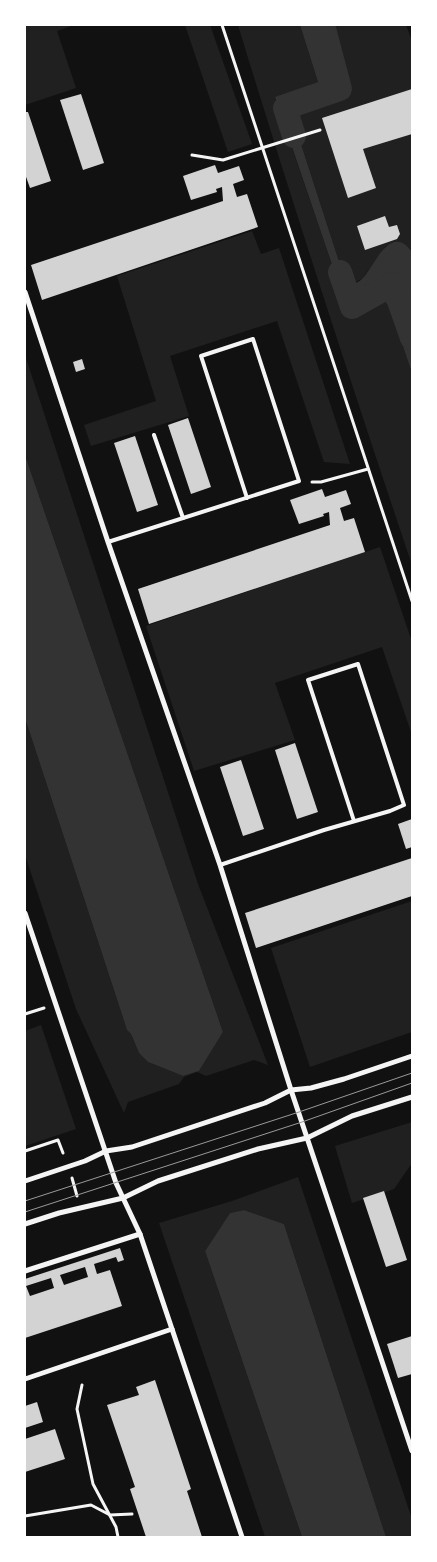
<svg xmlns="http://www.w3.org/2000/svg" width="437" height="1562" viewBox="0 0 437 1562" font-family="'Open Sans',sans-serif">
<rect width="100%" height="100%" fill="#111"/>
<g fill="#202020">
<polygon points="25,25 74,25 57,31 76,88 25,105"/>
<polygon points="185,25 210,25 252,144 228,152"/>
<path d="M238,25h62l18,57 -43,16 69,202 6,3c8,-2 26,-8 34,-2 3,2 4,5 6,7l22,65v192c-60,-179 -119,-359 -174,-540z"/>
<polygon points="331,25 406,25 412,41 412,252 409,248 386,246 362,279 347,286 289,107 339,89 345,72"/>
<polygon points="252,231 261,254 279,248 350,464 324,462 277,321 170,356 189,416 91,446 84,425 156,401 117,276"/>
<polygon points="25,355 198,884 268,1065 254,1060 206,1076 197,1072 184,1077 179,1084 128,1102 124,1113 76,1009 25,855 25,718 127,1030 131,1034 139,1053 148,1062 183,1076 199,1071 223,1032 25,455"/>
<polygon points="380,547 412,642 412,735 382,647 275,683 295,740 194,771 146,626"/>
<polygon points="412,901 412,1032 310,1067 271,948"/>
<polygon points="41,1025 76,1129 25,1146 25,1031"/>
<polygon points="412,1122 412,1163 394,1189 352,1203 335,1146"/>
<polygon points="298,1177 412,1519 412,1537 386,1537 284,1224 244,1210 230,1213 205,1251 302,1537 265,1537 159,1223 232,1201"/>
</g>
<g fill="#333">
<path d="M300,25h31l14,47 -6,17 -50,18 58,179c5,-2 11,-3 15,-7 12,-12 28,-57 50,-27v121l-22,-65c-2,-2 -3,-5 -6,-7 -8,-6 -26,0 -34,2l-6,-3 -69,-203 43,-15z"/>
<polygon points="25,455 223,1032 199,1071 183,1076 148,1062 139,1053 131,1034 127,1030 25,718"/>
<polygon points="244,1210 284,1224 386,1537 302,1537 205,1251 230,1213"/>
</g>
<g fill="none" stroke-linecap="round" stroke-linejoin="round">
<g stroke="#333" stroke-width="24">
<polyline points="294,136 285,108 340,89 323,25"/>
<polyline points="340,272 352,307 393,284 412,338"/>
</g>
</g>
<g fill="#d3d3d3" fill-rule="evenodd">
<polygon points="412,89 412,134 363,149 376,188 348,198 322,118"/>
<polygon points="81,94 104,163 83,170 60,100"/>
<polygon points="25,112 28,112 51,181 30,188 25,174"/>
<polygon points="215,165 218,173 239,166 244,180 233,184 237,197 247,194 258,227 42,300 31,265 223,201 222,187 216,189 217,192 191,200 183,176"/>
<polygon points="385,216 389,227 397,225 400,234 397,239 365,250 357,226"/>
<polygon points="82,359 85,369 76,372 73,362"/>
<polygon points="188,418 211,487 191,494 168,425"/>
<polygon points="135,436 158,505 137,512 114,443"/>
<polygon points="322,489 325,497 346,490 351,504 340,508 344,521 354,518 365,552 149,624 138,589 330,525 329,512 323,514 324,516 299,524 290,500"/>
<polygon points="295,743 318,812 297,819 275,750"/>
<polygon points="241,760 264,829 243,836 220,767"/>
<polygon points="412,819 412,847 406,849 398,824"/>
<polygon points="412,858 412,896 256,948 245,913"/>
<polygon points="384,1191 407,1260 386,1267 363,1198"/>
<path d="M120,1248l4,12 -6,2 -2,-5 -22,7 3,10 13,-4 12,36 -97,32v-59zM85,1267l3,10 -24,8 -4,-10zM51,1278l3,10 -24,8 -4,-10z"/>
<polygon points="412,1336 412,1374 398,1378 387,1344"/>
<polygon points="155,1380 191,1489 187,1491 202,1537 146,1537 130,1489 135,1487 107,1405 139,1395 136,1387"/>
<polygon points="37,1402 43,1422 25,1428 25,1406"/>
<polygon points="55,1429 65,1459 25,1472 25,1439"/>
</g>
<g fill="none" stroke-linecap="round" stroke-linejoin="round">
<g stroke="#f5f5f5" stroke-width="3">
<polyline points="222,25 412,601"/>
<polyline points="192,155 223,160 320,130"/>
<polyline points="312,482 321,482 368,469"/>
<polyline points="25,1014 44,1008"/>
<polyline points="25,1151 58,1140 63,1153"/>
<polyline points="72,1178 77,1196"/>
<polyline points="82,1385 77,1409 93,1484 116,1527 118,1537"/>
<polyline points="25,1516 91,1505 110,1515 132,1514"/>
</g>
<g stroke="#f5f5f5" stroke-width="4">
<polyline points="154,435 183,518"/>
<polyline points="108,542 299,481 253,339 201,356 247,498"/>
<polyline points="220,865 324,830 390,811 404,805 358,664 308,680 354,821"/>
</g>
<g stroke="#f5f5f5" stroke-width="5">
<polyline points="25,292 108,542 220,865 291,1090 412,1451"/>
<polyline points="25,913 116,1183 140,1234 242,1537"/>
<polyline points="25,1181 85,1161 106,1151 132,1147 265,1103 291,1090 311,1088 344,1079 412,1056"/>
<polyline points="25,1224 59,1213 123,1198 158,1181 258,1149 307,1138 352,1116 412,1097"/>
<polyline points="25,1271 140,1234"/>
<polyline points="25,1379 172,1329"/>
</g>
<g stroke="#9a9a9a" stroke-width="1">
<polyline points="25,1201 299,1112 412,1073"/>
<polyline points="25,1212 302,1122 412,1083"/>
</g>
</g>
<rect width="437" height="1562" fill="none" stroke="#ffffff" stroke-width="52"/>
</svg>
